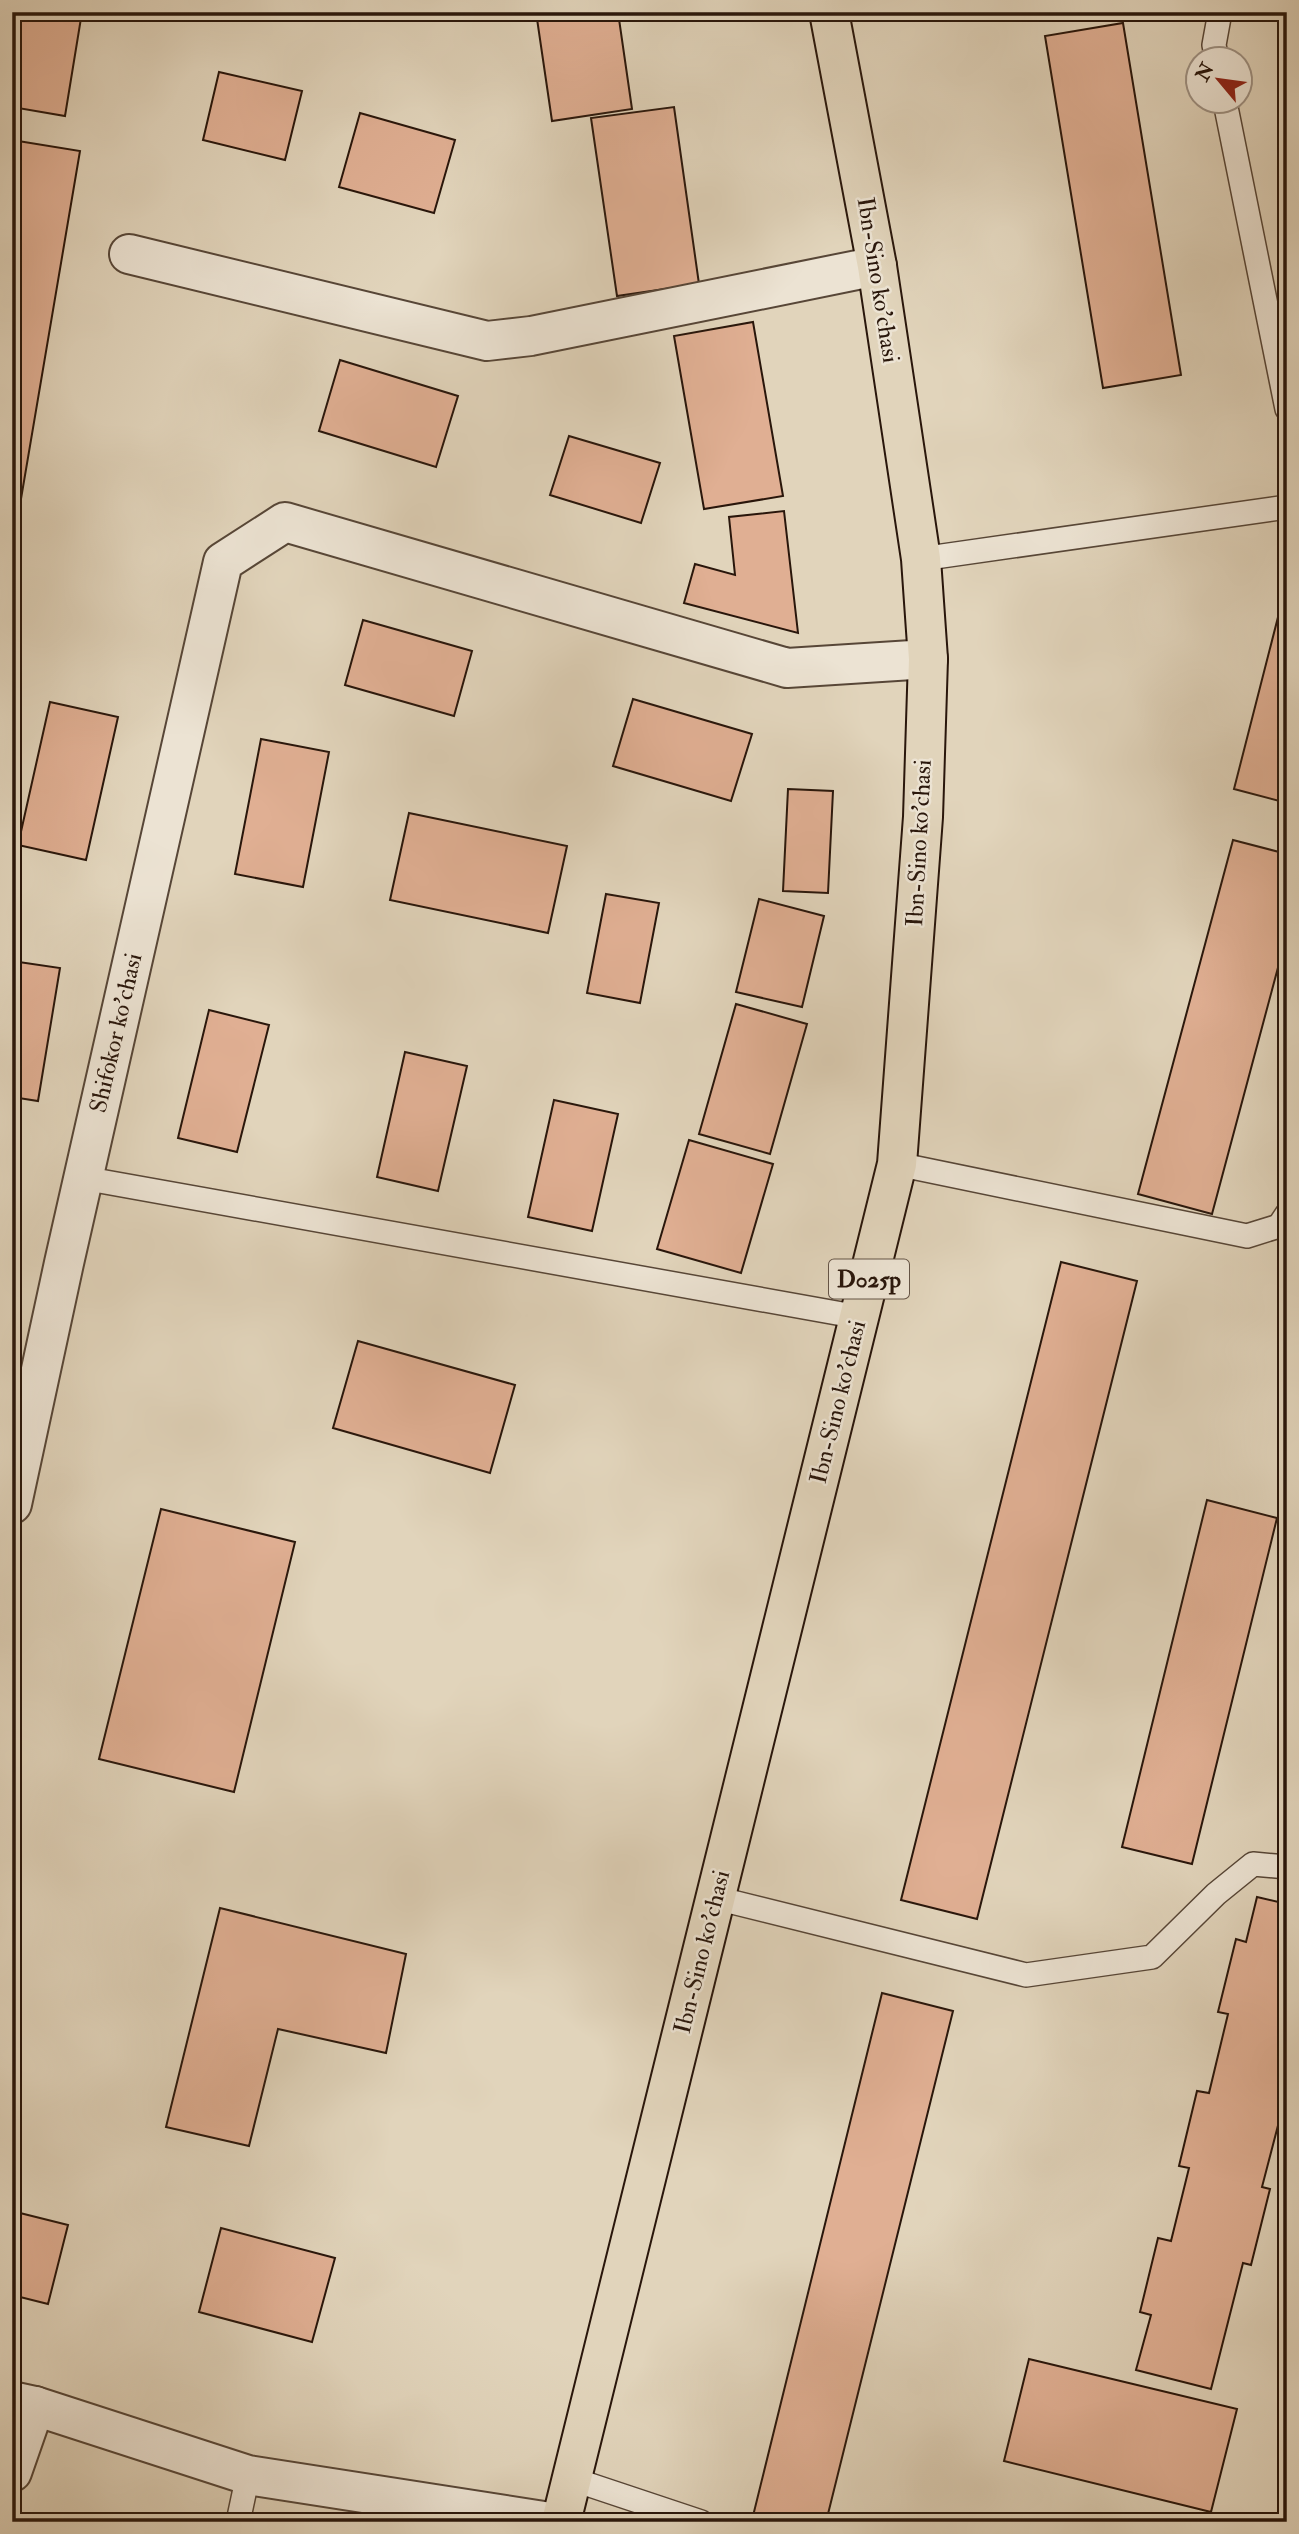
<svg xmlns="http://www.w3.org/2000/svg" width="1299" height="2534" viewBox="0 0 1299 2534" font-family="'IM FELL Double Pica',serif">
<rect width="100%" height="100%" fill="#e1d4bb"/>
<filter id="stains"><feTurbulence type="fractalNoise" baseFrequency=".00286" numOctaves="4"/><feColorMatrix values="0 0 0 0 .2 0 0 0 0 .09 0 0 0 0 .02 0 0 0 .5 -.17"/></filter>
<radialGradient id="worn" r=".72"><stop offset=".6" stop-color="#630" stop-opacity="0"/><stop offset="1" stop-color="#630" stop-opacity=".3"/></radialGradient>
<g fill="#e0af93" stroke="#29160b" stroke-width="2">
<polygon points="12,12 82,12 65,116 12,107"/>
<polygon points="536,12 618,12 632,109 552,121"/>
<polygon points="1123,23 1181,375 1103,388 1045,36"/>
<polygon points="219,72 302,91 285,160 203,140"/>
<polygon points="674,107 699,284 617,296 591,118"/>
<polygon points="360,113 455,140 434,213 339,187"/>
<polygon points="12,140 80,151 12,552"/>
<polygon points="753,322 783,496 704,509 674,336"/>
<polygon points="340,360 458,396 436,467 319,431"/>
<polygon points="569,436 660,463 641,523 550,495"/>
<polygon points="784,511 798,633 684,603 695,564 735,575 729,517"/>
<polygon points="1287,582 1287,803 1234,789"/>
<polygon points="363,620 472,651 454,716 345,685"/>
<polygon points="633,699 752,734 731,801 613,766"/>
<polygon points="50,702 118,717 86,860 18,845"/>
<polygon points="261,739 329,752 303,887 235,874"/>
<polygon points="788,789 833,791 828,893 783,891"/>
<polygon points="409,813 567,846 548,933 390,900"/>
<polygon points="1233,840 1287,854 1287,934 1212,1214 1138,1194"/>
<polygon points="606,894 659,903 640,1003 587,993"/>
<polygon points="759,899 824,916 802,1007 736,992"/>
<polygon points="12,961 60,968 38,1101 12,1097"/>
<polygon points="736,1004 807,1024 770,1154 699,1134"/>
<polygon points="209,1010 269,1025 237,1152 178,1138"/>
<polygon points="405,1052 467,1066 438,1191 377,1177"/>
<polygon points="554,1100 618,1114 592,1231 528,1217"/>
<polygon points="689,1140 773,1164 741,1273 657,1249"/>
<polygon points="1061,1262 1137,1281 977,1919 901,1900"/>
<polygon points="358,1341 515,1385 490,1473 333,1428"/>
<polygon points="1207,1500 1277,1518 1192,1864 1122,1847"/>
<polygon points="161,1509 295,1542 234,1792 99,1759"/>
<polygon points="1257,1897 1287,1904 1287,2115 1281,2114 1262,2187 1270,2189 1251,2265 1243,2263 1211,2389 1136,2370 1151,2315 1140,2312 1158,2238 1171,2241 1189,2168 1179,2166 1197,2091 1209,2093 1228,2014 1218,2012 1236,1939 1246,1942"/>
<polygon points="220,1908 406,1954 386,2053 278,2029 249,2146 166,2127"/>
<polygon points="882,1993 953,2011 826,2522 776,2522 753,2516"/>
<polygon points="12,2211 68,2225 48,2304 12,2295"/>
<polygon points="221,2228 335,2258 312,2342 199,2312"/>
<polygon points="1029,2359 1237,2409 1211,2512 1004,2461"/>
</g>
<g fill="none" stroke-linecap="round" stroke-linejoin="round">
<g stroke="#574637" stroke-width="26">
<g id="service">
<polyline points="1217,60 1214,45 1220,12"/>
<polyline points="1225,102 1287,409"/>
<polyline points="921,559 1287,507"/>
<polyline points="897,1164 1247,1236 1279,1226 1287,1214"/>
<polyline points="83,1178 859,1317"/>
<polyline points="716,1898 1026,1975 1152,1957 1216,1894 1253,1864 1287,1867"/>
<polyline points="572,2479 701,2522"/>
<polyline points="238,2522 248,2475"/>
</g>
</g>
<g stroke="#574637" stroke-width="42">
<g id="minor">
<polyline points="129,254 487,341 531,336 877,266"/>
<polyline points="12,1504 64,1263 223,562 285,522 787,668 928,659"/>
<polyline points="12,2401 35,2406 248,2475 550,2522"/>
<polyline points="12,2472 35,2406"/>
</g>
</g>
<g stroke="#29160b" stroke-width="42">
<polyline id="primary" points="561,2522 897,1164 923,817 928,659 921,559 877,266 829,12"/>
</g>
<use href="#service" stroke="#ece3d3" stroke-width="23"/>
<use href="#minor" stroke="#ece3d3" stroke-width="38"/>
<use href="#primary" stroke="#e1d4bb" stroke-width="38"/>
</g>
<g text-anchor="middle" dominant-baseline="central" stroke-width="5" stroke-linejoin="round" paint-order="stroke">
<rect fill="#ece3d3" stroke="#645447" stroke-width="2" x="829" y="1259.5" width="80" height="39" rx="5"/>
<g font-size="23" font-weight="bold" fill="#29160b">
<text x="869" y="1279">D025p</text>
</g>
<g font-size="24" fill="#29160b" stroke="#ece3d3">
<text transform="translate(878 280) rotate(81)">Ibn-Sino ko'chasi</text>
<text transform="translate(919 843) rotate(-87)">Ibn-Sino ko'chasi</text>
<text transform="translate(116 1033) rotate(-77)">Shifokor ko'chasi</text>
<text transform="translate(838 1402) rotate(-76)">Ibn-Sino ko'chasi</text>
<text transform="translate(702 1952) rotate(-76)">Ibn-Sino ko'chasi</text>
</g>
</g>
<rect width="1299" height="2534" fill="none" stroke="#e1d4bb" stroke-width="42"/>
<rect x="14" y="14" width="1271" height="2506" fill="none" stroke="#29160b" stroke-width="3.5"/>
<rect x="21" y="21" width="1257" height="2492" fill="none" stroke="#29160b" stroke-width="2"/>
<g transform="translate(1219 80) rotate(299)"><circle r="33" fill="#ece3d3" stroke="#9e9183" stroke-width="2"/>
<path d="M0-5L12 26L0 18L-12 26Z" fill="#8f2418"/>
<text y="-10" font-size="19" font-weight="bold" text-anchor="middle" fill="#29160b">N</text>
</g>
<rect width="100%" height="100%" filter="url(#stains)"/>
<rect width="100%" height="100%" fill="url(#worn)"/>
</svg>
